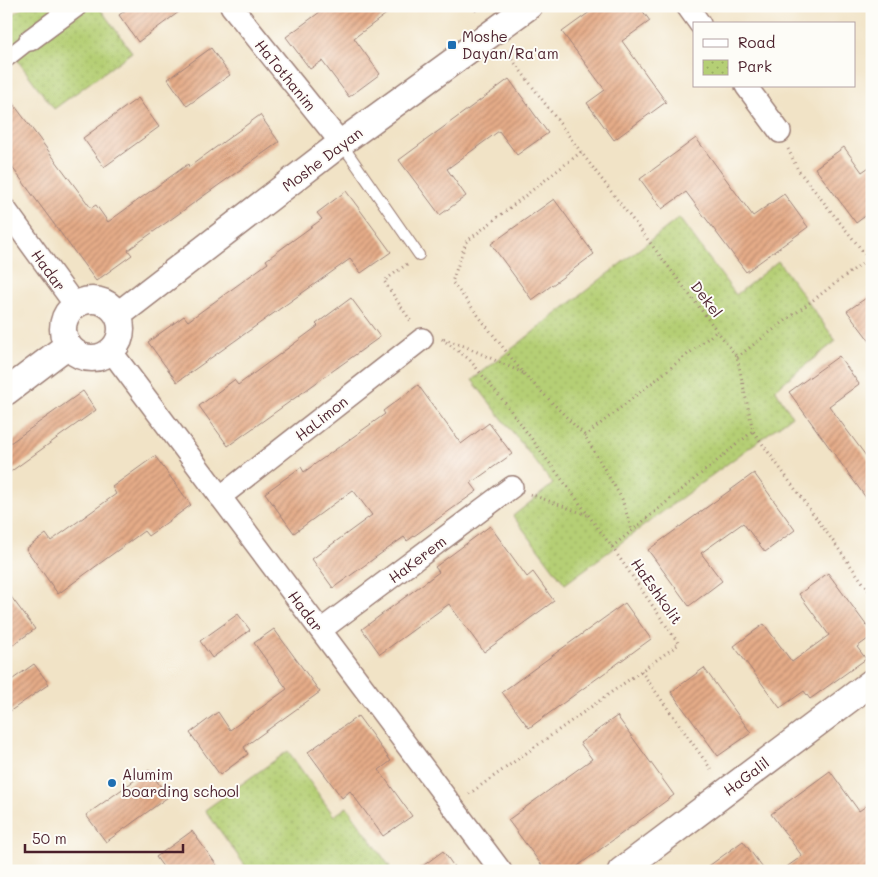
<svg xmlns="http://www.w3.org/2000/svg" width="878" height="877" viewBox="0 0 878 877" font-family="Mali,sans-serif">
<defs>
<pattern id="park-dots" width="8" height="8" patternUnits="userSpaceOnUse" patternTransform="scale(1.25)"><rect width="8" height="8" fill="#b5cf75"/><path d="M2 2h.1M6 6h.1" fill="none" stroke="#9db165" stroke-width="1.8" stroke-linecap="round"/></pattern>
<pattern id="building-hatch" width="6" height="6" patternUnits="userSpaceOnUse" patternTransform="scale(1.25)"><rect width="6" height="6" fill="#e5ac88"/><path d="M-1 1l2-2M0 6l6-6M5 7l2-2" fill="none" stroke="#bc8b6f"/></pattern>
</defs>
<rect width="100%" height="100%" fill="#fdfcf7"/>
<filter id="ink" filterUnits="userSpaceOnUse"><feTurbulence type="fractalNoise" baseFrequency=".02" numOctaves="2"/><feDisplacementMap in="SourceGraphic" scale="10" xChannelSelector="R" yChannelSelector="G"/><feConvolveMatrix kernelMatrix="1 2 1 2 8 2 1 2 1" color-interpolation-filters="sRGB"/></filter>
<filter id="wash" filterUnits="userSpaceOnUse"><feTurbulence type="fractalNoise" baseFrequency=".0096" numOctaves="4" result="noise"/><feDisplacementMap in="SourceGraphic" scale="20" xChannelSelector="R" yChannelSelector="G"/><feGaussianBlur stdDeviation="1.12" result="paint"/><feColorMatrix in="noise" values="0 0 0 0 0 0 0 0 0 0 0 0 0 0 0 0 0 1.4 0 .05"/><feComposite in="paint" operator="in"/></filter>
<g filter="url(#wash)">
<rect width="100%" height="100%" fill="#f1e3c6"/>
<g fill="url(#park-dots)" stroke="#807750">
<polygon points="25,6 98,6 132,52 54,109 6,45 6,20"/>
<polygon points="679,218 736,295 778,261 836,341 775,389 792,416 565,584 513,516 553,484 472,380"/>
<polygon points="288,751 334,816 347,807 390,867 386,871 249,871 205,810"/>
</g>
<g id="blocks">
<g fill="url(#building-hatch)">
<polygon points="131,6 187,6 138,42 119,15"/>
<polygon points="328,6 397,6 354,38 380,74 349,97 322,61 310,69 286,37"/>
<polygon points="598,6 639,6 650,21 622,41 666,102 614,140 587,103 605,90 562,32"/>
<polygon points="211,48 230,75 187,106 168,79"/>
<polygon points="509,79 548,133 517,155 499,131 447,169 466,196 440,215 399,160"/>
<polygon points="6,94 91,208 96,205 108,222 188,164 189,167 260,115 279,142 128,250 132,255 96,281 6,159"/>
<polygon points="138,98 159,127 104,167 83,138"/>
<polygon points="696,138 753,216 784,194 808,227 746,272 686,192 662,209 640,179"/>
<polygon points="844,147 862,172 872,165 872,211 856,223 815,168"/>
<polygon points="346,191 391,252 361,273 350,259 177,382 148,342 184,316 188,321 268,263 266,260 322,219 317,213"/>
<polygon points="554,199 594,254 532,300 491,244"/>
<polygon points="872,294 872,344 847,311"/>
<polygon points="351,298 380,337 228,446 199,406 234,380 238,385 318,326 316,324"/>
<polygon points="839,356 859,384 829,406 872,464 872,506 789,392"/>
<polygon points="418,385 461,444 489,423 512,454 471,483 477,491 407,541 404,537 333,588 312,559 372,515 353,490 294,533 265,493 301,467 304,472 385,414 383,411"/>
<polygon points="83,391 96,410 6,475 6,446"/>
<polygon points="155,456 191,505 148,536 144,531 58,594 26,549 46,534 51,541 116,494 112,487"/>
<polygon points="754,473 795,530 765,552 743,523 701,553 722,581 689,606 648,550"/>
<polygon points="490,526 527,577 533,572 554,601 484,652 449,604 380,654 362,629 439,572 435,567"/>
<polygon points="828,573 872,633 872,636 857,647 866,659 810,699 804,691 780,708 734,646 764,624 792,662 829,635 799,594"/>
<polygon points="6,590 35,629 6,650"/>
<polygon points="625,603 651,639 529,728 502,692"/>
<polygon points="238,614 250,630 212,658 200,641"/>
<polygon points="274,629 320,692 244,747 248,754 220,775 190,733 218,712 230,730 287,689 254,643"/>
<polygon points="34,664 49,684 6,714 6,684"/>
<polygon points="704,668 751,733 718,756 671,692"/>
<polygon points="358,716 391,761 379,770 412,816 383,836 350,791 342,798 308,752"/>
<polygon points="617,716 674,795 571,871 546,871 508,820 592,759 580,743"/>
<polygon points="149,770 168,797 106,842 86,815"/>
<polygon points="830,771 859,811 872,802 872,871 781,871 802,856 771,814"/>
<polygon points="192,831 221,871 166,871 156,857"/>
<polygon points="743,841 765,871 702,871"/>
<polygon points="443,851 457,871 416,871"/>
</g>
</g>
</g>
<g filter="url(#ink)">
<use href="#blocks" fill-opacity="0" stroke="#9e8178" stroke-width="1"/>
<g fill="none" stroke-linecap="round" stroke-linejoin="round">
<g stroke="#9e8178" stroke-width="12">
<polyline id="service" points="341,143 419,255"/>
</g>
<g stroke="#9e8178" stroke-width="19">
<polyline id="pedestrian" points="6,59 30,40"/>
</g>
<g stroke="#9e8178" stroke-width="24">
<g id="minor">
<polyline points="231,6 341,143"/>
<polyline points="687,6 700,24"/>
<polyline points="30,40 76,6"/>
<polyline points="746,86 780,132"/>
<polyline points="6,210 75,305"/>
<polyline points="111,351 501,871"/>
<polyline points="220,497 422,339"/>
<polyline points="321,630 512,487"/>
</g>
</g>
<g stroke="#9e8178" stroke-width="29">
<g id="tertiary">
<circle cx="92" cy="329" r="29"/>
<polyline points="118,315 341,143 529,6"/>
<polyline points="6,392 68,345"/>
<polyline points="621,871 872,682"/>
</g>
</g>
<g stroke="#9e8178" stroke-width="3" stroke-dasharray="1 4" stroke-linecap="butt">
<polyline points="473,6 478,13"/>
<polyline points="506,51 581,152 737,357 753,431 872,595"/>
<polyline points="788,149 798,170 869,259"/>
<polyline points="581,152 466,242 452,282 523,373 585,436 622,499 632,531"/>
<polyline points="407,264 384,281 412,323"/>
<polyline points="442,339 469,359 505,403 612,547 679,644 469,794"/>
<polyline points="444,339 462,345 523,373"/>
<polyline points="737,357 872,256"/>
<polyline points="585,436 717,331"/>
<polyline points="530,494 587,515"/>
<polyline points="612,547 753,431"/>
<polyline points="641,671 713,772"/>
</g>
<use href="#service" stroke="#fff" stroke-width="10"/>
<use href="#pedestrian" stroke="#fff" stroke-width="16"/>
<use href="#minor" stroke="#fff" stroke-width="21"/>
<use href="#tertiary" stroke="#fff" stroke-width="26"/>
</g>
</g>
<g fill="#1f6fb2" stroke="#fdfcf7" stroke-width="2">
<rect x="447" y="40" width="10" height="10" rx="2.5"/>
<circle cx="112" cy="783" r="5"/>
</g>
<g text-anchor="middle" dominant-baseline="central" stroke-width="4" stroke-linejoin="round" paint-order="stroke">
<g font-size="15" fill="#4a1f2b" stroke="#fdfcf7" text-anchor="start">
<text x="462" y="36">Moshe<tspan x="462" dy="17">Dayan/Ra'am</tspan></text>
<text x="122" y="774">Alumim<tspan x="122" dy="17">boarding school</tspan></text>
</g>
<g font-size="15" fill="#4a1f2b" stroke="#fdfcf7">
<text transform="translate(286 75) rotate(51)">HaTothanim</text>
<text transform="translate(322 159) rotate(-37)">Moshe Dayan</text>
<text transform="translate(49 270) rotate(54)">Hadar</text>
<text transform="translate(707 299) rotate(53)">Dekel</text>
<text transform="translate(321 418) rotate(-38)">HaLimon</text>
<text transform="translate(417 559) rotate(-37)">HaKerem</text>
<text transform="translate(657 591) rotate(55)">HaEshkolit</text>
<text transform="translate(306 611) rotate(53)">Hadar</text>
<text transform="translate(746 776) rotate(-37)">HaGalil</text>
</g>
</g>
<rect width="878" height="877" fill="none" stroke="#fdfcf7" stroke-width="25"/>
<rect x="693" y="22" width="162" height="65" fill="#fdfcf7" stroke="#b5a4a5"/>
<rect x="703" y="39" width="25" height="8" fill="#ffffff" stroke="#b5a4a5"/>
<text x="738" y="48" font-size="15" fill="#4a1f2b">Road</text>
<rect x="703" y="60" width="25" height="15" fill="url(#park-dots)" stroke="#b5a4a5"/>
<text x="738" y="72" font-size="15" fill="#4a1f2b">Park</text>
<path d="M25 844v8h158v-8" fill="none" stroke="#4a1f2b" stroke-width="2.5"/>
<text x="32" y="844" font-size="15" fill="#4a1f2b" stroke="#fdfcf7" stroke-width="4" paint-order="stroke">50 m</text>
</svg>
